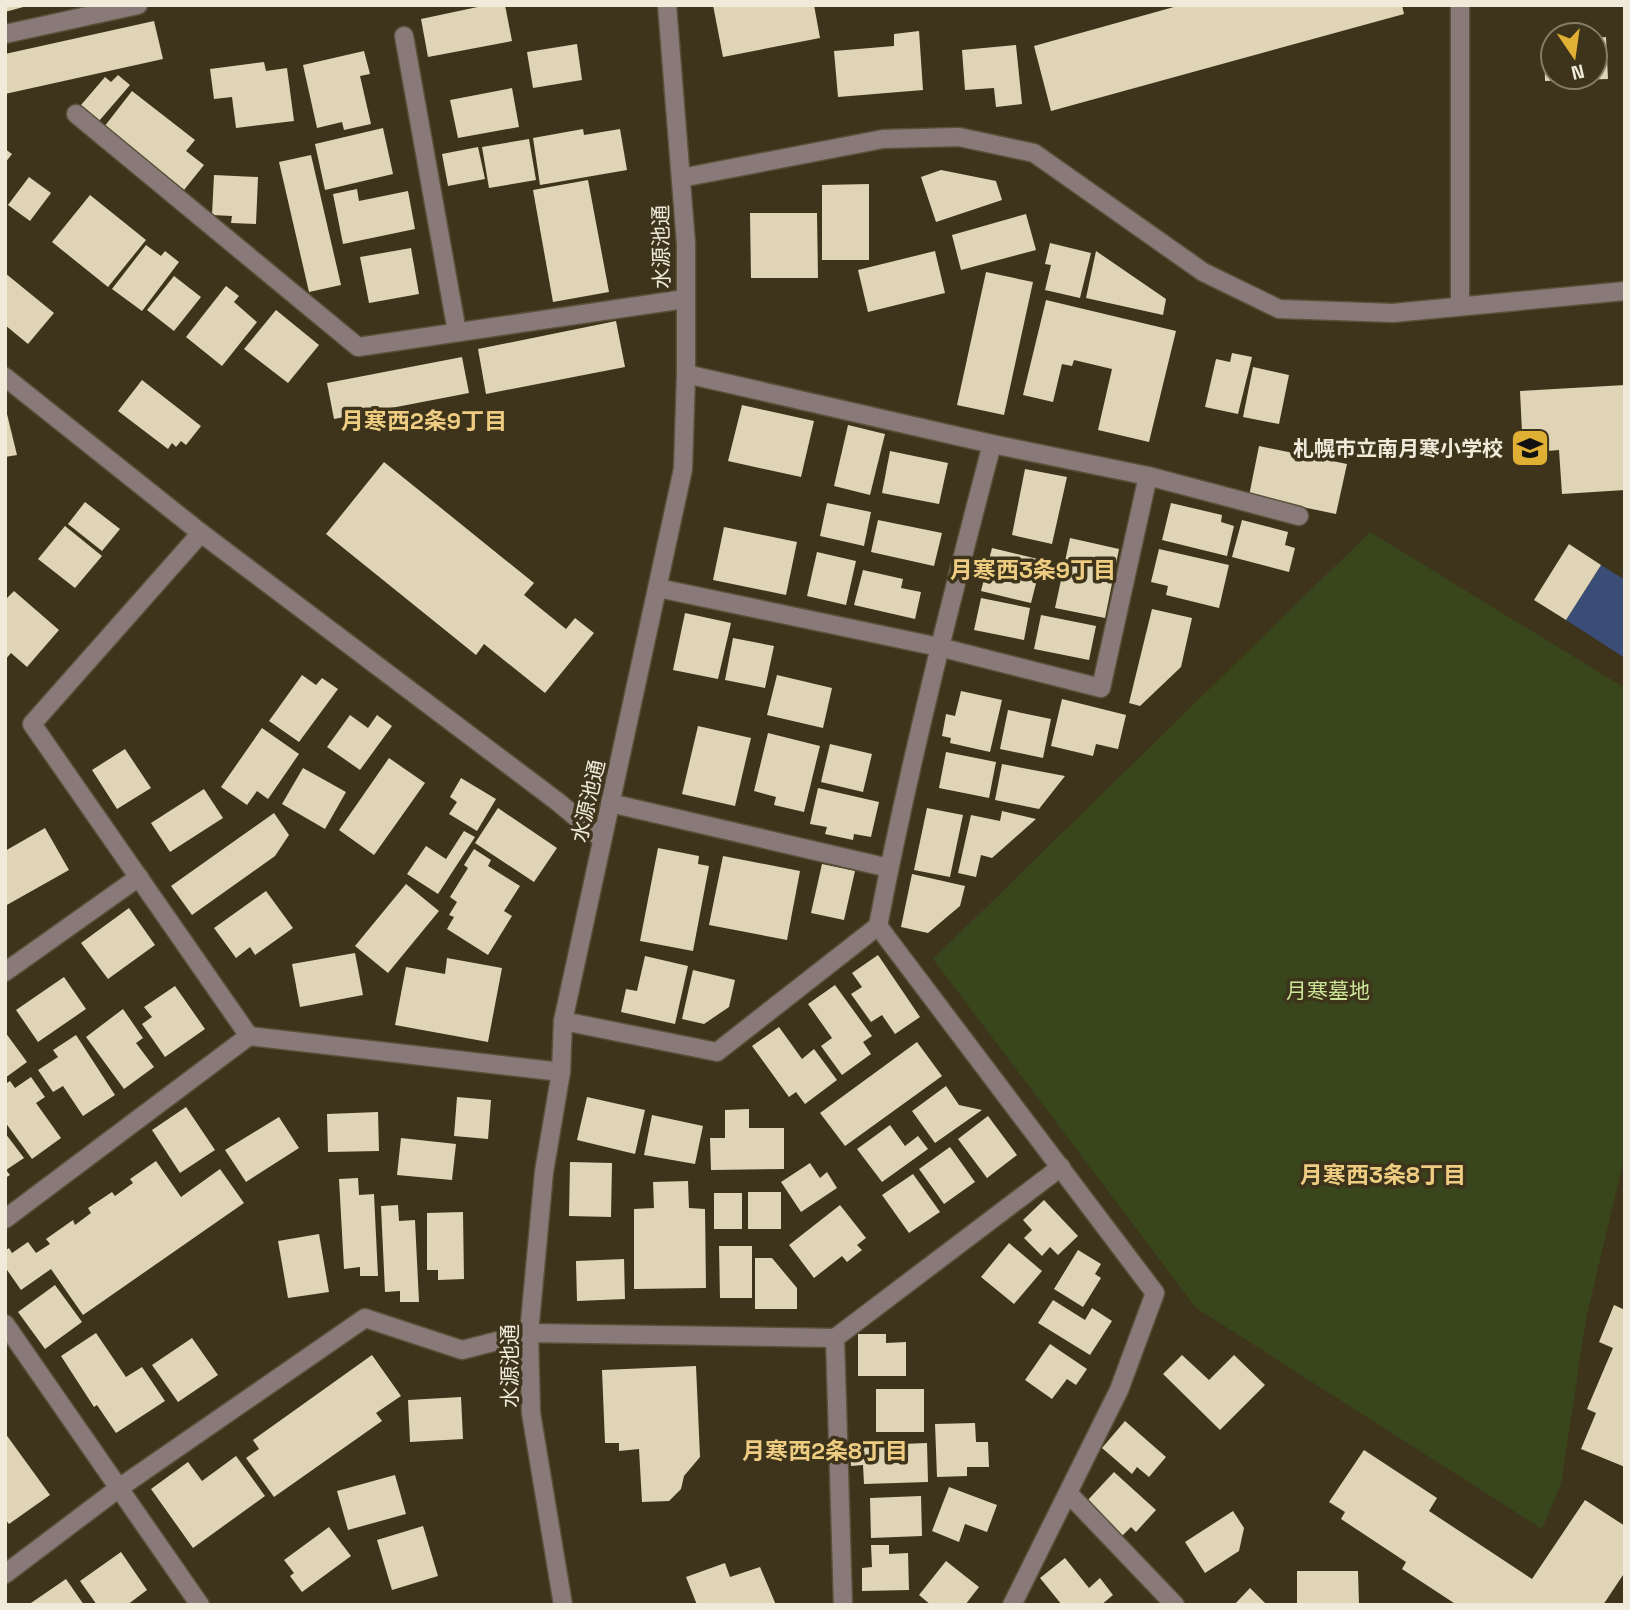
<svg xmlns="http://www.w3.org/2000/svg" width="1630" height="1610" viewBox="0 0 1630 1610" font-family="'Space Grotesk','Noto Sans JP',sans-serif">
<rect width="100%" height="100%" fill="#3d341b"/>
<polygon fill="#39451b" points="1370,532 1625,688 1625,1154 1586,1319 1561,1484 1542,1529 1196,1308 933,959"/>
<polygon fill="#3a4d77" points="1601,565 1625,580 1625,658 1566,620"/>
<g fill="#dfd4b6">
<polygon points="5,5 27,5 27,6 5,12"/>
<polygon points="487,5 505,5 512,41 428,57 421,19"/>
<polygon points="713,5 814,5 820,38 723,57"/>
<polygon points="1181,5 1402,5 1404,14 1051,111 1034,46"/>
<polygon points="154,21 163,59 5,94 5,54"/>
<polygon points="919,31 923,90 838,97 834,51 894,46 894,34"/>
<polygon points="1606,37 1608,79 1545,81 1544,40 1553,40 1553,77 1595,77 1595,38"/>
<polygon points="577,44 582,80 533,88 527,52"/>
<polygon points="1016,45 1022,104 996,107 994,88 965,90 962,50"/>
<polygon points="364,51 370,74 360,76 371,124 344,130 342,122 317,128 303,65"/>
<polygon points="264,62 266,71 287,68 294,121 236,128 232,97 214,99 210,69"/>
<polygon points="118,75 130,85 99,121 81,105 105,77 111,82"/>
<polygon points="512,88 519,127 458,138 450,100"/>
<polygon points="132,91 195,140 186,151 204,165 184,190 104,127"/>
<polygon points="383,128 393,174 325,190 315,144"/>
<polygon points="583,129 584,135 620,129 627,170 540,185 533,138"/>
<polygon points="529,139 536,180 489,188 482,147"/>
<polygon points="478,147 485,179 448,186 442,154"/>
<polygon points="5,149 12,154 5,163"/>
<polygon points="311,155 341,285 309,292 279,162"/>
<polygon points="941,170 996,181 1002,200 936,222 921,177"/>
<polygon points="214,175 258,177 256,224 231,223 232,216 212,215"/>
<polygon points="29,177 51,193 30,221 8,205"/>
<polygon points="588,180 609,292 553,302 533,190"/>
<polygon points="869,184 869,260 822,260 822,185"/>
<polygon points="357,189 359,201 408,191 415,229 343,244 333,194"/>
<polygon points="90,195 146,240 108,287 52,242"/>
<polygon points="750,213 817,213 818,278 751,278"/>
<polygon points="1026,214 1036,250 961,270 952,235"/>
<polygon points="1050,243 1091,253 1080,298 1045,290 1051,265 1045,264"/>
<polygon points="146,245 161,256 165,251 179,262 142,311 112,289"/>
<polygon points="411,248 419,294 369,303 360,257"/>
<polygon points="935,251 945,293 868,312 858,270"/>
<polygon points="1096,251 1166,299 1163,315 1086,298"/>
<polygon points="986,272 1033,282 1004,415 957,405"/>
<polygon points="5,273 54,313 28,344 5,325"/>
<polygon points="174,276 201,297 174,331 147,310"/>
<polygon points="226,286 239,296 234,302 257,322 222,366 186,337"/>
<polygon points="1046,300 1176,331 1149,442 1098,430 1112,369 1074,360 1072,366 1062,364 1053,402 1023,395"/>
<polygon points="276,310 319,345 288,383 244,349"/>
<polygon points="616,321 625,367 486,394 478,349"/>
<polygon points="1232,353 1252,357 1238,414 1205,407 1216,359 1230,362"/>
<polygon points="462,357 469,393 334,419 327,383"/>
<polygon points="1253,367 1289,375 1279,424 1243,417"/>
<polygon points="142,380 201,426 186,445 181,441 176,447 172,443 168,449 118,411"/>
<polygon points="1625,385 1625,490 1562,494 1559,450 1523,453 1520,391"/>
<polygon points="742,405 814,421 801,477 728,461"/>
<polygon points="5,406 17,455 5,457"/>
<polygon points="848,425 885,434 870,495 834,486"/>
<polygon points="1259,446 1347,464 1336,514 1249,496"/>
<polygon points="890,451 948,463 939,504 882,493"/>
<polygon points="384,462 534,583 524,595 566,629 575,618 594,633 545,693 484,644 476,655 326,534"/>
<polygon points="1025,469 1067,477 1052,544 1012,535"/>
<polygon points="85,502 120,529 102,551 68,524"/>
<polygon points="827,503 871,512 864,546 820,536"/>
<polygon points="1171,503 1222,515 1221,522 1234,526 1227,556 1162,540"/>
<polygon points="878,520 942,533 934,566 871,552"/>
<polygon points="1242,520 1288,532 1285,545 1295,548 1289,572 1232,557"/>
<polygon points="65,526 102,556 75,588 38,559"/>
<polygon points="724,527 797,542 786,595 713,580"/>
<polygon points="1070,538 1119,549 1105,618 1055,608"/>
<polygon points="1569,544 1601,565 1566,620 1534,600"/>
<polygon points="992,548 1042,560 1031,603 981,591"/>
<polygon points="1159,549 1229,565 1219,608 1166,595 1168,586 1151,582"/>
<polygon points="817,552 856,561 846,605 807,596"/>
<polygon points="863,570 903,579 901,588 921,592 915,619 854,605"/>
<polygon points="14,591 59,630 27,667 11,653 5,660 5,600"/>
<polygon points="981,598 1030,608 1024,640 974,630"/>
<polygon points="1152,609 1192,618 1181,667 1140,706 1129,703"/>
<polygon points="685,613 731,623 718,679 673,670"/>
<polygon points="1041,615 1096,626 1089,660 1034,649"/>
<polygon points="733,638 774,646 765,688 725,680"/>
<polygon points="302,675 316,685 322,678 338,689 299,742 269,721"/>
<polygon points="777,675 832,688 823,728 767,715"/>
<polygon points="961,691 1002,700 990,752 950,743 951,738 942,736 946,714 955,716"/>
<polygon points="1062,699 1126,715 1118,749 1096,744 1093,756 1051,746"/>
<polygon points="1008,710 1051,719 1043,758 1000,749"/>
<polygon points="350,715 368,728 377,715 392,726 360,770 327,747"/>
<polygon points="698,726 751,738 735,806 682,794"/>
<polygon points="262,728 299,754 268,799 257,791 247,805 221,787"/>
<polygon points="768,733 820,746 804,812 774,805 776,797 754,791"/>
<polygon points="830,744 872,754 863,792 821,782"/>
<polygon points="125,749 151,788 117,809 92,770"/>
<polygon points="946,752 996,762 989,798 939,788"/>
<polygon points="389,758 425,783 374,855 339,830"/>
<polygon points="1002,764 1065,776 1039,809 995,800"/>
<polygon points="303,768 346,792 325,829 282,804"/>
<polygon points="461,778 496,799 477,831 449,814 457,802 450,797"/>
<polygon points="818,788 879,802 871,837 854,834 853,840 825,834 827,827 810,824"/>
<polygon points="204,789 223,818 170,852 151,823"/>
<polygon points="498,808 557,848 534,882 475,843"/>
<polygon points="927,808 963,815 950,877 914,870"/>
<polygon points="1002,811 1036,819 992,858 981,855 976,877 958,873 971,815 1000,821"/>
<polygon points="274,813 289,835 275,856 192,915 171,886"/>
<polygon points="45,828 69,870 5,906 5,851"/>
<polygon points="464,831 475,837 438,894 407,874 426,846 446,859"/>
<polygon points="658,848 699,856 698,864 709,866 693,951 640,941"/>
<polygon points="474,849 491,860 488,866 520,886 504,911 512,916 488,955 447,929 454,917 449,915 457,902 450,897 468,868 464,865"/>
<polygon points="723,856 800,871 787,940 709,925"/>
<polygon points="822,864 855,871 844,920 811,913"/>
<polygon points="912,874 965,886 960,906 928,933 901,927"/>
<polygon points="406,884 439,911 388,973 355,946"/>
<polygon points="266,891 293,928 255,955 250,947 236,958 214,928"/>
<polygon points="129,908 155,945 108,979 81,943"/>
<polygon points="355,953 363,995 300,1007 292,964"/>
<polygon points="878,955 920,1017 895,1034 882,1015 871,1022 851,994 862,987 852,973"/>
<polygon points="645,956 688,966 675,1024 621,1012 626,989 637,991"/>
<polygon points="447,958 502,968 488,1042 395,1025 406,967 445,974"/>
<polygon points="693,970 735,980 729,1007 704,1024 682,1019"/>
<polygon points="64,977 86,1009 38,1042 16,1010"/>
<polygon points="835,985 872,1036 863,1042 871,1054 842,1075 821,1046 832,1038 808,1004"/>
<polygon points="175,986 205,1029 165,1057 142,1024 152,1017 144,1007"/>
<polygon points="123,1009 143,1038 136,1043 154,1067 124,1089 86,1037"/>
<polygon points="779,1027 802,1059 814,1049 837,1080 805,1104 796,1092 789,1097 752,1046"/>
<polygon points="5,1032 27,1062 5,1078"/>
<polygon points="76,1035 115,1095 83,1116 63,1086 53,1092 38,1070 58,1057 53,1050"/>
<polygon points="917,1042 942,1076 845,1146 820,1113"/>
<polygon points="31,1077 45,1097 36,1103 61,1138 32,1159 5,1122 5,1084 10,1081 15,1088"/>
<polygon points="946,1086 959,1105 982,1110 935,1143 912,1111"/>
<polygon points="457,1097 491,1100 488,1139 454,1136"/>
<polygon points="587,1097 645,1110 635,1154 577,1140"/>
<polygon points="186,1107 215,1150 180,1173 152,1130"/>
<polygon points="749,1109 749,1128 784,1128 784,1169 711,1170 710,1138 725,1138 725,1110"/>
<polygon points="378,1112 379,1151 328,1152 327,1114"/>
<polygon points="652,1115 703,1126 695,1164 644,1155"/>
<polygon points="988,1116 1017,1155 987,1178 958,1139"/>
<polygon points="279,1117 299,1148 246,1182 225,1150"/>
<polygon points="890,1125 905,1146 918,1136 928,1149 882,1182 857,1149"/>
<polygon points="5,1133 24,1158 6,1170 10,1175 5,1178"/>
<polygon points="401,1138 456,1144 452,1180 397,1175"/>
<polygon points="950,1147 975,1182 944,1204 919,1169"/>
<polygon points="156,1161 181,1197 220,1169 244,1203 83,1315 51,1269 21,1290 5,1267 5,1251 9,1248 12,1253 28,1242 36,1253 50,1244 46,1239 73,1220 75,1225 91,1213 88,1208 112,1192 115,1196 133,1183 130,1179"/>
<polygon points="570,1162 612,1163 611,1217 569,1216"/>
<polygon points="810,1163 820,1178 827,1172 837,1188 801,1212 781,1182"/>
<polygon points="913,1174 940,1212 909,1233 882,1195"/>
<polygon points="358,1178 359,1195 374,1194 378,1276 360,1276 360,1267 344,1269 339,1179"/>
<polygon points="688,1181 689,1208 705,1209 706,1288 634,1289 634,1209 654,1208 653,1182"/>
<rect x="748" y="1192" width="33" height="37"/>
<rect x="714" y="1193" width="28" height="36"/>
<polygon points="1044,1200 1078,1236 1058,1255 1050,1247 1042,1256 1024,1238 1032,1230 1023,1220"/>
<polygon points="398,1205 399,1221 415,1220 419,1302 400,1302 400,1291 385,1292 381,1206"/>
<polygon points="840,1205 866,1238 857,1245 862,1250 847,1262 842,1256 814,1278 789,1245"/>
<polygon points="463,1212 464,1279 438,1280 438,1270 427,1270 427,1213"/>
<polygon points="319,1234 329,1292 288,1298 278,1241"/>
<polygon points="1009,1243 1042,1271 1014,1304 981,1277"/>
<polygon points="719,1246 752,1246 752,1298 720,1298"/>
<polygon points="1078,1250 1101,1264 1095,1274 1101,1278 1083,1307 1054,1289"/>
<polygon points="755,1258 772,1258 797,1288 797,1309 755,1309"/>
<polygon points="624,1259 625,1299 577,1301 576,1261"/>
<polygon points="55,1285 82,1322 45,1349 18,1312"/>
<polygon points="1053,1300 1085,1320 1092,1308 1112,1321 1090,1355 1038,1323"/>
<polygon points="1614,1305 1625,1310 1625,1467 1581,1449 1596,1413 1587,1409 1613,1348 1599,1342"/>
<polygon points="96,1333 126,1377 142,1367 165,1401 116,1433 97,1405 94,1407 61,1356"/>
<polygon points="858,1334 886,1334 886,1343 906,1342 906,1376 858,1376"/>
<polygon points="192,1338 218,1375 178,1402 152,1365"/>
<polygon points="1050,1344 1087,1369 1076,1385 1067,1379 1052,1399 1025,1380"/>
<polygon points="372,1355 401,1396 376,1413 382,1421 274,1497 246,1458 259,1449 253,1440"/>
<polygon points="1182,1355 1209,1380 1234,1355 1265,1385 1220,1430 1163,1374"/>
<polygon points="696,1366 700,1457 684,1476 681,1489 669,1501 642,1502 639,1449 619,1451 619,1443 605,1443 602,1370"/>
<rect x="876" y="1389" width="48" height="43"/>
<polygon points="461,1397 463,1439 410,1442 408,1400"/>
<polygon points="1125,1421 1166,1457 1149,1477 1137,1467 1132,1474 1102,1448"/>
<polygon points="975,1423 976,1442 988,1442 989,1467 967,1467 967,1476 937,1477 935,1424"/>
<polygon points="5,1433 50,1495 9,1524 5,1519"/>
<polygon points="927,1443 928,1482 864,1484 863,1465 851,1466 850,1446"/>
<polygon points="1364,1450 1437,1498 1429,1511 1532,1579 1585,1500 1625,1526 1625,1572 1603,1605 1457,1605 1402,1569 1406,1562 1341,1519 1345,1512 1329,1502"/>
<polygon points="236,1456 265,1496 193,1548 151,1489 188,1462 202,1481"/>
<polygon points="1114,1472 1156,1510 1136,1532 1131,1527 1122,1536 1086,1502"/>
<polygon points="395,1475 406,1514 348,1530 337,1491"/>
<polygon points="949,1487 997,1505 987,1532 965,1524 959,1542 932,1531"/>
<polygon points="921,1496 922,1536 871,1538 870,1498"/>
<polygon points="1233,1511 1244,1528 1239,1551 1205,1573 1185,1542"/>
<polygon points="423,1526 438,1576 392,1590 377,1540"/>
<polygon points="329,1527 351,1556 302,1592 290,1576 294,1573 284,1560"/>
<polygon points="871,1545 889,1545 889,1554 908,1553 909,1590 862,1591 862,1568 872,1567"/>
<polygon points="121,1552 147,1590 127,1605 97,1605 80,1581"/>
<polygon points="1065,1558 1089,1588 1100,1578 1113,1595 1101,1605 1062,1605 1040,1578"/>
<polygon points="946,1561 979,1587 965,1605 931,1605 919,1595"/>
<polygon points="725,1563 730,1577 760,1567 776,1605 697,1605 686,1577"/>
<polygon points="1297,1571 1358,1571 1359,1605 1297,1605"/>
<polygon points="66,1579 84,1605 28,1605"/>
<polygon points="1250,1588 1267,1605 1234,1605"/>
</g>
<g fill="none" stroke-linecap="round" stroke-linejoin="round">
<g stroke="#5a513a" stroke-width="21">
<g id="minor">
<polyline points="1460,5 1460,305"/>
<polyline points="5,34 138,5"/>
<polyline points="404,36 457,332"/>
<polyline points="76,114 358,347 685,299"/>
<polyline points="681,178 883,139 959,137 1034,153 1203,272 1279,309 1393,313 1625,291"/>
<polyline points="686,374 992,444 1148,476 1299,516"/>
<polyline points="5,377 201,533 558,802 602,839"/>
<path d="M992,444c-42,160 -83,320 -114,482l277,367 -36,97 -107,215"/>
<polyline points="201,533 32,724 249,1036"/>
<polyline points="658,588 939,647 1101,688 1148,476"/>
<polyline points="610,803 889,868"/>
<polyline points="5,972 139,877"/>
<polyline points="563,1021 717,1052 878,926"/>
<polyline points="5,1219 249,1036 561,1072"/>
<polyline points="5,1324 200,1605"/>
<polyline points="835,1338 843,1605"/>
<polyline points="1068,1493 1175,1605"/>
<polyline points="5,1574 119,1488 365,1318 462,1350 529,1333 835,1338 1061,1167"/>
<polyline points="563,1605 531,1413 529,1333 544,1172 561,1072 563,1021 683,469 686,374 686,244 667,5"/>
</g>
</g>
<use href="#minor" stroke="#897a79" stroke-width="18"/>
</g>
<defs>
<g id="school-square" transform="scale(2.0125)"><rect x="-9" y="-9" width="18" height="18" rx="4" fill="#dfb034" stroke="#3d341b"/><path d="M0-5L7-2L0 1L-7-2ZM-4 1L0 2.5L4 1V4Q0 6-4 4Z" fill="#111"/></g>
</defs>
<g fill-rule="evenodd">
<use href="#school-square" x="1530" y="448"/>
</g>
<g text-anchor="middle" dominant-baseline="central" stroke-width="7" stroke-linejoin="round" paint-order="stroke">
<g font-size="21" fill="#f0eadb" stroke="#3d341b">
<text transform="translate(661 247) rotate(-91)">水源池通</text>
<text transform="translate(588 801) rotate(-77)">水源池通</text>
<text transform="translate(509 1366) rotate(-90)">水源池通</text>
</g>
<g font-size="21" font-weight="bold" fill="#f0eadb" stroke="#3d341b" text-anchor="end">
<text x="1503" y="448">札幌市立南月寒小学校</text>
</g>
<g font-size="21" fill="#cbe497" stroke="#3d341b">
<text x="1328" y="990">月寒墓地</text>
</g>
<g font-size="23" font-weight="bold" fill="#eecd83" stroke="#3d341b">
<text x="424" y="421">月寒西2条9丁目</text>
<text x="1033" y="570">月寒西3条9丁目</text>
<text x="1383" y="1175">月寒西3条8丁目</text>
<text x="825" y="1451">月寒西2条8丁目</text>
</g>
</g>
<rect width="1630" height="1610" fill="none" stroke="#f0eadb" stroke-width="14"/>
<g transform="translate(1574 56) rotate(167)"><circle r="33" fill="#3d341b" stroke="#857d68" stroke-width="2"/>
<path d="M0-5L12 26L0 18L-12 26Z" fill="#dfb034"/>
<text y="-10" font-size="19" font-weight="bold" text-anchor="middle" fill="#f0eadb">N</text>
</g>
</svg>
